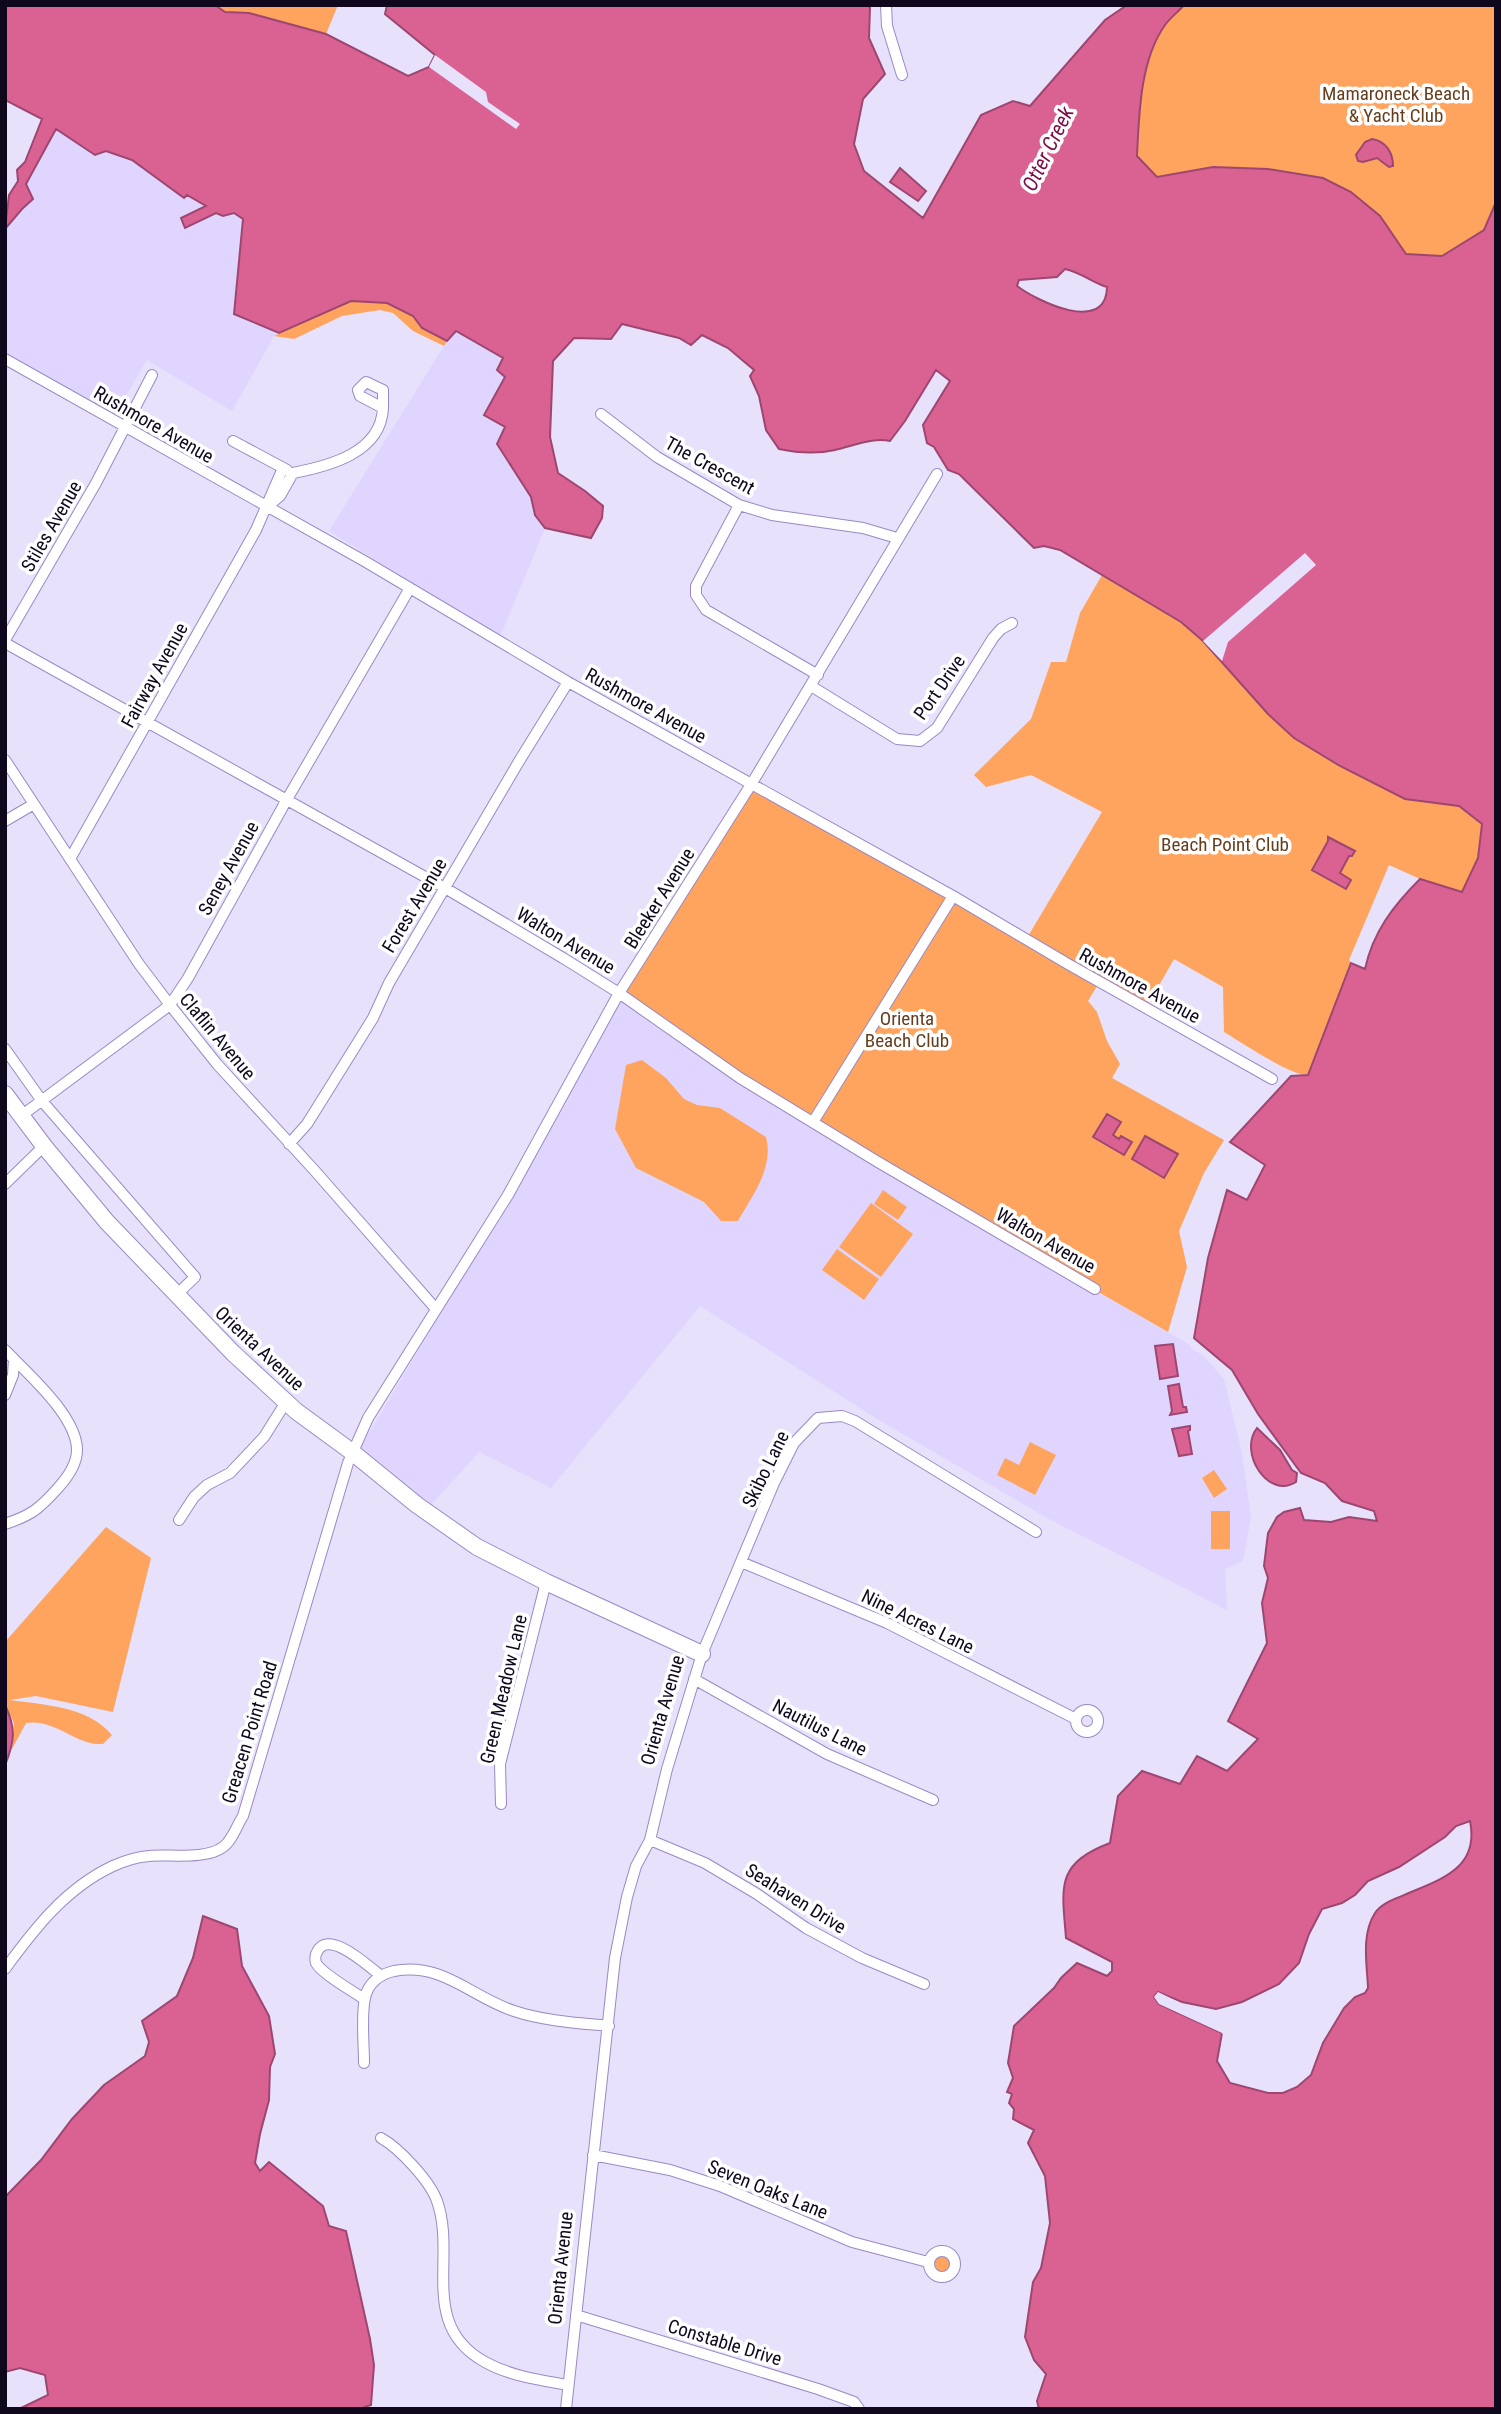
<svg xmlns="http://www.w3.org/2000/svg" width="1501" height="2414" font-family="'Roboto Condensed',sans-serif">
<rect width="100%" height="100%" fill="#e7e1fb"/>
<path fill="#dfd5ff" d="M56 129 95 155 106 151 132 160 184 198 186 195 207 207 181 218 185 227 216 213 223 216 234 213 243 219 234 314 279 333 274 336 232 411 147 360 112 419 5 357V229L22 209 33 199 26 184Z
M456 331 504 358 505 427 497 445 531 498 535 515 545 528 500 637 329 531 447 341Z
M622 996 818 1131 1190 1345 1192 1349 1204 1356 1224 1379 1242 1453 1251 1517 1243 1561 1225 1569 1227 1610 1049 1519 877 1419 700 1306 551 1488 479 1452 428 1508 359 1450 447 1302Z"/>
<path fill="#ffa45e" d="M215 5H338L326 34 249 13 225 12Z
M1184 5H1496V202L1484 230 1442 256 1406 254 1380 216 1323 179 1268 169 1213 167 1158 177 1137 156C1139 115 1140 60 1165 25 1170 18 1178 12 1184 5Z
M351 301 387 303 413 316 422 328 447 341 444 346 413 331 393 313 380 310 342 316 294 339 274 336Z
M1102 575 1181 622 1203 641 1268 714 1294 738 1340 766 1405 799 1459 806 1482 825 1478 858 1462 892 1420 879 1389 865 1349 960 1351 963 1308 1075C1291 1076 1241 1042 1224 1032L1223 987 1174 959 1145 1010 1097 986 1088 1001 1097 1012 1107 1041 1120 1064 1112 1078 1224 1140 1204 1173 1179 1231 1187 1267 1168 1332 818 1131 622 996 753 786 1024 943 1102 812 1031 775 986 787 974 775 1031 719 1051 662H1066L1080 613Z
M642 1060 666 1078 684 1099 697 1105 720 1108 766 1137C774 1168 753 1194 738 1221H721L704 1202 636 1168 615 1129 626 1065Z
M883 1190 907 1207 898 1220 874 1204Z
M871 1203 913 1234 881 1277 839 1247Z
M837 1249 879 1279 864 1300 822 1270Z
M1030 1442 1056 1455 1035 1495 997 1475 1005 1458 1019 1465Z
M1214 1470 1227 1489 1214 1498 1202 1478Z
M1211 1511H1230V1549H1211Z
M106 1527 151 1558 113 1712 36 1696 10 1700C44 1705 88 1706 112 1735L103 1744C76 1746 55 1718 26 1723L12 1749 14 1723 5 1705V1642Z
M931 2264a10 10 0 1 1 20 0a10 10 0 1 1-20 0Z"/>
<path fill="#da6293" stroke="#9d4770" stroke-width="2" fill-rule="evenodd" d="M5 5H215L225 12 249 13 326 34 408 76 429 67 435 55 385 14 387 5H865L870 7 869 38 885 74 863 99 854 144 864 171 923 218 981 115 1013 101 1030 106 1105 20 1127 5H1184C1178 12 1170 18 1165 25 1140 60 1139 115 1137 156L1157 177 1213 167 1268 169 1323 178 1351 192 1380 216 1406 254 1442 256 1484 230 1496 202V2409H1039L1037 2401 1046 2374 1034 2360 1025 2337 1033 2282 1041 2268 1050 2223 1045 2176 1028 2143 1034 2130 1013 2119 1014 2109 1009 2103 1012 2094 1007 2092 1013 2078 1008 2063 1014 2026 1054 1988 1061 1978 1077 1963 1107 1976 1112 1971V1962L1066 1938C1062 1887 1055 1864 1110 1843L1118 1796 1142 1771 1180 1784 1197 1756 1227 1771 1258 1739 1228 1721 1267 1643 1262 1603 1268 1578 1264 1566 1268 1533 1277 1517 1284 1512 1300 1508 1304 1520 1331 1522 1349 1517 1377 1521 1374 1511 1342 1501 1325 1483 1301 1473 1258 1414 1232 1370 1194 1338 1208 1258 1227 1190 1247 1200 1265 1165 1230 1142 1291 1076 1308 1075 1351 963 1365 969C1373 932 1393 906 1420 879L1462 892 1478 858 1482 824 1459 806 1405 799 1340 766 1294 738 1268 714 1203 641 1181 622 1060 550 1044 546 1034 548 959 474 948 470 934 447 927 443 923 425 950 381 936 370 905 421 890 441C873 437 853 446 835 450 817 454 798 453 779 449L766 430 759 396 750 376 754 370 728 348 702 335 691 345 679 338 622 324 611 339 574 338 553 361 550 437 558 473 585 491 603 506 602 518 591 538 545 528 535 515 531 497 497 444 505 427 484 415 505 377 497 370 503 358 456 331 447 341 422 328 413 316 387 303 351 301 279 333 234 314 243 219 234 213 223 216 216 213 185 228 181 218 206 206 187 195 184 198 132 160 106 151 95 155 56 129 26 184 33 199 22 209 5 229 9 195 18 181 17 170 25 162 42 119 5 100ZM1065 269C1081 272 1092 283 1107 287 1106 335 1037 301 1017 286L1019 280 1057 277ZM1470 1821C1480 1870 1438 1880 1402 1896 1392 1900 1381 1904 1375 1913 1361 1935 1367 1963 1368 1988L1365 1993 1355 1997 1344 2008 1323 2043 1311 2075 1297 2087 1283 2093H1268L1230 2083 1217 2061 1222 2033 1159 2004 1154 1997 1158 1992 1182 2002 1216 2009 1242 2002 1279 1984 1299 1963 1309 1934 1322 1909 1342 1903 1355 1895 1368 1881 1399 1867 1445 1837 1456 1826Z
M1372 139C1386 141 1393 153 1393 166L1389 167 1377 158 1363 162 1358 161 1356 155 1365 142Z
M900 168 926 191 918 201 890 182Z
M1328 837 1355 851 1352 856H1349L1340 873 1351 880 1346 889 1312 870 1328 841Z
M1107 1114 1121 1122 1113 1135 1119 1139 1121 1136 1132 1142 1124 1155 1093 1137Z
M1145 1136 1178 1154 1164 1178 1132 1159Z
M1173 1344 1178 1376 1160 1379 1155 1346Z
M1179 1384 1183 1407H1186L1187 1412 1170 1415 1172 1411 1168 1386Z
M1190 1426V1430L1188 1431 1192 1454 1179 1456 1172 1429Z
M1257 1428 1280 1450 1292 1470 1297 1473 1296 1482C1268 1500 1238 1452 1257 1428Z
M5 1705C16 1728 15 1741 5 1765Z
M203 1916 237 1929 242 1966 269 2016 275 2054 270 2067 269 2100 260 2134 255 2163 260 2171 269 2162 323 2206 329 2226 346 2231 370 2339 374 2365 371 2405 359 2409H19L48 2395 45 2375 20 2368 5 2372V2197L41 2160 72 2119 104 2085 145 2056 149 2042 142 2021 177 1996 193 1958Z"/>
<path fill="#e7e1fb" d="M435 55 486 92 488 102 520 124 516 129 429 67Z
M1305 553 1316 565 1228 642 1222 661 1203 641Z
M1158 1992 1191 2008 1159 1996 1161 2001 1223 2030 1225 2038 1222 2033 1159 2004 1154 1997Z"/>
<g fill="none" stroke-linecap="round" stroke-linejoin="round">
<g stroke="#9a89c4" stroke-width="12">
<path id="street" d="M886 5 887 26 902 75
M5 359 366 562 568 682 953 896 1068 964 1272 1079
M366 382 383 390V408L360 396 358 390Z
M601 414 657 457 739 505 772 515 863 528 897 538
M233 441 287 470
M739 505 696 586V595L706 610 818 675
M267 507 280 496 293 473C329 466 381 453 383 408
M5 640 96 483 152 375
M5 643 445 888 563 958 619 993 740 1078 878 1162 1095 1289
M811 686 897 739 920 741 937 728 993 638 1001 629 1012 623
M5 760 139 964 170 1005 217 1064 315 1171 436 1309
M5 821 34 804
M70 859 256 530 283 468
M5 1049 42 1101 195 1277 175 1296
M21 1116 170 1005 188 978 286 801 410 588
M813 1122 953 896
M289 1144 307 1124 373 1018 389 983 518 763 568 682
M5 1184 44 1146
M5 1350C27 1373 77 1416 77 1450 77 1464 67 1478 58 1488 39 1509 32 1515 5 1524
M5 1395 13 1375 14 1359
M179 1520 194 1497 207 1485 230 1473 264 1437 286 1402
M741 1562 887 1623 1076 1719
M694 1679 827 1754 933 1800
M1076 1721a11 11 0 1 1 22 0a11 11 0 1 1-22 0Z
M501 1804 500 1764 546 1582
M650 1840 705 1863 757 1894 806 1928 862 1958 924 1984
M5 1969C35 1928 66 1888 113 1866 124 1861 137 1857 149 1856 169 1854 206 1860 223 1847 232 1841 237 1825 243 1816L348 1463 368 1418 508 1195 619 993 752 783 937 474
M364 1999C353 1991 322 1974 316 1963 315 1959 315 1955 317 1952 328 1928 368 1966 380 1975
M364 2063C364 2044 361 2016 365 1998 368 1983 380 1974 394 1971 443 1962 471 1997 514 2011 544 2021 578 2023 609 2026
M381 2138C399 2148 430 2181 437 2201 457 2257 418 2325 485 2362 510 2376 540 2380 568 2385
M593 2155 670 2170 720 2186 852 2242 928 2262
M929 2264a13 13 0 1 1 26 0a13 13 0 1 1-26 0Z
M576 2315 818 2389 854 2402 859 2409
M566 2409 615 1958 627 1897 636 1866 650 1840 667 1769 702 1654 774 1483 794 1443 818 1418 842 1416 855 1421 1036 1532"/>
</g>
<g stroke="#9a89c4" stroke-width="18">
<path id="secondary" d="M5 1094 44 1146 107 1222 233 1353 296 1411 352 1452 417 1505 477 1547 546 1582 702 1654"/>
</g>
<use href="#street" stroke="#fff" stroke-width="10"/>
<use href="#secondary" stroke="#fff" stroke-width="16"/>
</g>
<g text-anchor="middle" stroke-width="7" stroke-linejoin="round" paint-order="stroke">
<g font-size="19" fill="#673d1c" stroke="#fff">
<text x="1396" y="100">Mamaroneck Beach<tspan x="1396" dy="22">&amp; Yacht Club</tspan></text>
<text x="1225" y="851">Beach Point Club</text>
<text x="907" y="1025">Orienta<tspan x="907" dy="22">Beach Club</tspan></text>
</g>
<g font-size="19" fill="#0f081d" stroke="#fff">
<text transform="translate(154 424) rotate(30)" y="7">Rushmore Avenue</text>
<text transform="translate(710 465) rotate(29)" y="7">The Crescent</text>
<text transform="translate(51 526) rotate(-60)" y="7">Stiles Avenue</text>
<text transform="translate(154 675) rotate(-61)" y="7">Fairway Avenue</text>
<text transform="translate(939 687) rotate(-55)" y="7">Port Drive</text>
<text transform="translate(646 705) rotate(29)" y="7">Rushmore Avenue</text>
<text transform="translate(228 868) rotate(-61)" y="7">Seney Avenue</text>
<text transform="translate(659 898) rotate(-58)" y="7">Bleeker Avenue</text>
<text transform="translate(414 905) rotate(-59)" y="7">Forest Avenue</text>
<text transform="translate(566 940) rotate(31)" y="7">Walton Avenue</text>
<text transform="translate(1140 985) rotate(29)" y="7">Rushmore Avenue</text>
<text transform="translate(218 1036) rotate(50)" y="7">Claflin Avenue</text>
<text transform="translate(1046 1240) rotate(30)" y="7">Walton Avenue</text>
<text transform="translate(260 1348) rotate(43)" y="7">Orienta Avenue</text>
<text transform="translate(765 1469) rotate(-64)" y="7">Skibo Lane</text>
<text transform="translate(918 1621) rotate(26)" y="7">Nine Acres Lane</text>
<text transform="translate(503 1689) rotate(-77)" y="7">Green Meadow Lane</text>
<text transform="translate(662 1710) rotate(-74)" y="7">Orienta Avenue</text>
<text transform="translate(820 1727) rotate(27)" y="7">Nautilus Lane</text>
<text transform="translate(249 1732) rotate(-73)" y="7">Greacen Point Road</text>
<text transform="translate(796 1898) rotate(32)" y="7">Seahaven Drive</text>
<text transform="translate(768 2189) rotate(22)" y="7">Seven Oaks Lane</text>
<text transform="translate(560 2268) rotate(-84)" y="7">Orienta Avenue</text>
<text transform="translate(725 2342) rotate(17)" y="7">Constable Drive</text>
</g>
<g font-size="21" font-style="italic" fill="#7d0c46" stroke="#fff">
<text transform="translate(1048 149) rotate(-64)" y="7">Otter Creek</text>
</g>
</g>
<rect width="1501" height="2414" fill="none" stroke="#0f081d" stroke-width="14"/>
</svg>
